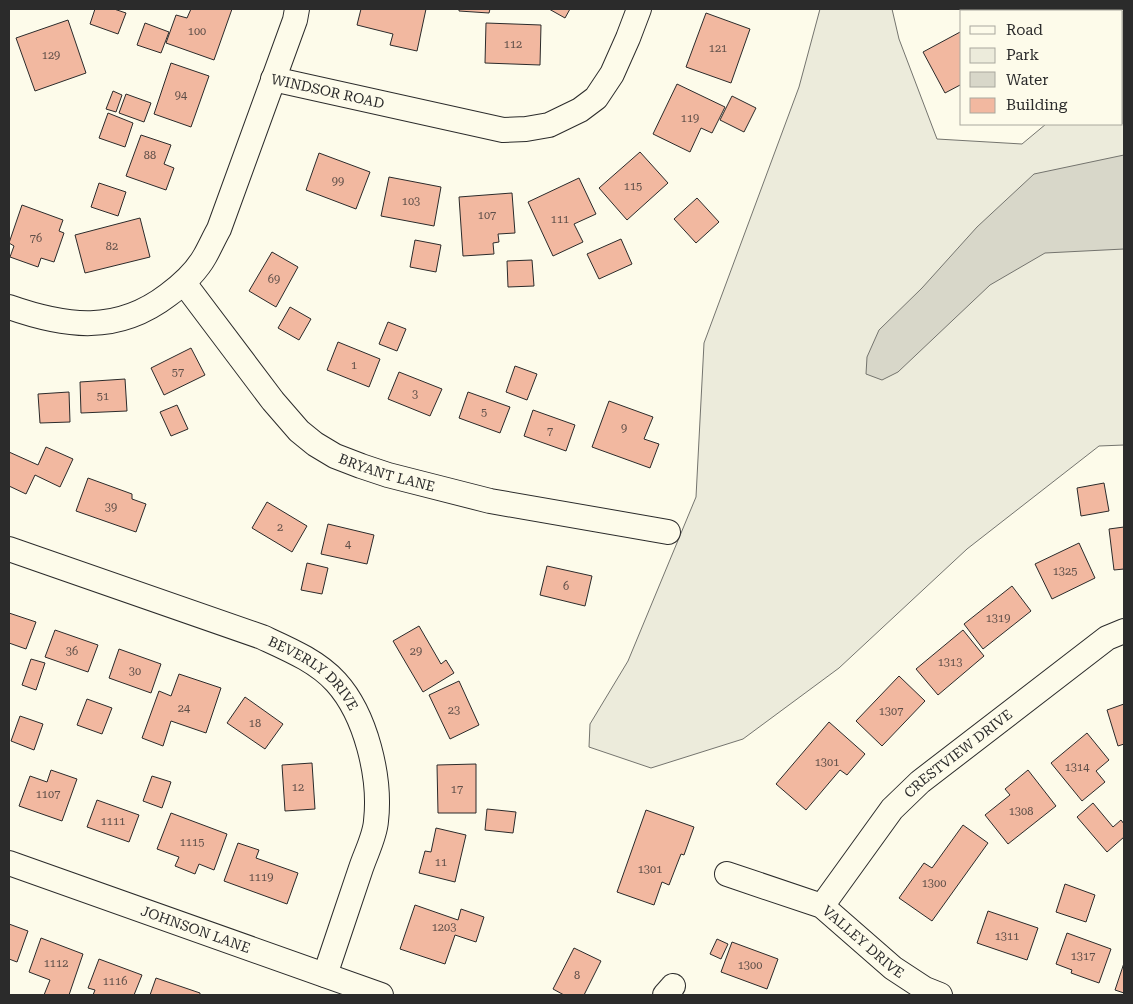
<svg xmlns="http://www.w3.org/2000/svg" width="1133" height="1004" font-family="'Roboto Serif',serif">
<rect width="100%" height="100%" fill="#fdfbea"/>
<path fill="#ecebdb" stroke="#74746e" d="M820 9H892L899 39 937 139 1022 144 1046 124H1122V11H1066L1065 9H1124V445L1099 446 967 549 839 668 743 739 651 768 589 747 590 724 628 661 696 497 704 343 799 87Z"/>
<path fill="#d8d7c9" stroke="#74746e" d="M1124 155V249L1045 253 990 285 898 372 882 380 866 374 867 357 879 330 922 288 977 227 1034 174Z"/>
<path fill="#f2b8a0" stroke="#2b2b2b" d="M95 9H114L126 13 118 34 90 24Z
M191 9H232L214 60 166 43 176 15 187 18Z
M361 9H426L417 51 390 45 393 34 357 25Z
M459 9H490L489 13 459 11Z
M549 9H570L565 18Z
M1002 9H1030L1031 11H998Z
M706 13 750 29 731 83 686 67Z
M68 20 86 73 35 91 16 38Z
M145 23 169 32 161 53 137 45Z
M486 23 541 25 540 65 485 63Z
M962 31V84L945 93 923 52Z
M171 63 209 76 191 127 154 114Z
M677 84 725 107 712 133 701 128 690 152 653 134Z
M113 91 122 95 116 112 106 109Z
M126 94 151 103 144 122 119 113Z
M732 96 756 108 744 132 720 120Z
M108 113 133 123 125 147 99 138Z
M141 135 171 145 164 164 174 168 166 190 126 176Z
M640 152 668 183 627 220 599 188Z
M319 153 370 172 356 209 306 190Z
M389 177 441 187 434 226 381 216Z
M579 178 596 214 574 224 583 242 553 256 528 202Z
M99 183 126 192 118 216 91 207Z
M512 193 515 233 498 234 499 242 493 243 494 254 463 256 459 197Z
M697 198 719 222 696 243 674 219Z
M22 205 63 220 59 231 64 233 54 262 41 258 38 267 10 257 14 246 9 243Z
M140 218 150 257 85 273 75 235Z
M621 239 632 264 599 279 587 254Z
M415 240 441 245 436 272 410 267Z
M272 252 298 267 276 307 249 291Z
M532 260 534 286 508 287 507 261Z
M290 307 311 319 299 340 278 328Z
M388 322 406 329 397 351 379 344Z
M338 342 380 359 369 387 327 370Z
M191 348 205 375 164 395 151 368Z
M515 366 537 374 527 400 506 392Z
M399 372 442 389 430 416 388 399Z
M125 379 127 411 81 413 80 382Z
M69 392 70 422 40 423 38 394Z
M468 392 510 407 500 433 459 418Z
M609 401 653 417 644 439 659 444 650 468 592 447Z
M177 405 188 429 171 436 160 412Z
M533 410 575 425 566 451 524 436Z
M46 447 73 459 60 487 35 475 26 494 9 486V452L38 465Z
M88 478 132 494V499L146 504 136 532 76 511Z
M1104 483 1109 511 1081 516 1077 488Z
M267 502 307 526 292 552 252 528Z
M328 524 374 535 367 564 321 554Z
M1124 527V569L1114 570 1109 529Z
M1079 543 1095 578 1052 599 1035 564Z
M307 563 328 568 322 594 301 590Z
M547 566 592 576 585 606 540 595Z
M1012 586 1031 611 983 649 964 624Z
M9 613 36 622 26 649 9 643Z
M419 626 441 664 446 660 454 673 423 692 393 641Z
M55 630 98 645 88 672 45 657Z
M963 630 984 656 938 695 916 669Z
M119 649 161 664 151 693 109 678Z
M31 659 45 663 36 690 22 685Z
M179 674 221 688 206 733 171 721 163 746 142 738 159 691 171 696Z
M899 676 925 701 882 746 856 721Z
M459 681 479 725 450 739 429 695Z
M245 697 283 724 265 749 227 723Z
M87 699 112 708 102 734 77 725Z
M1124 704V744L1118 746 1107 710Z
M20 716 43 724 34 750 11 741Z
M829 722 865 754 847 775 840 770 806 810 776 784Z
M1087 733 1109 760 1096 771 1105 782 1082 801 1051 763Z
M312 763 315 809 285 811 282 765Z
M476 764V813H438L437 765Z
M51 770 77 779 62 821 19 806 30 776 47 782Z
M1028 770 1056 806 1008 844 985 815 1010 795 1005 789Z
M152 776 171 782 162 808 143 801Z
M97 800 139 815 129 842 87 827Z
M1093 803 1113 827 1121 820 1124 824V837L1107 852 1077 817Z
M487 809 516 812 513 833 485 830Z
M646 810 694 827 684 855 681 854 669 885 662 882 654 905 617 892Z
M171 813 227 834 214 870 199 864 195 874 175 866 179 857 157 849Z
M963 825 988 843 932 921 899 898 924 863 932 868Z
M436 828 466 835 455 882 419 873 425 851 431 852Z
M238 843 259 850 256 858 298 873 287 904 224 881Z
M1065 884 1095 895 1086 922 1056 912Z
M415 905 458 920 461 909 484 917 476 942 455 935 445 964 400 949Z
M988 911 1038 928 1027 960 977 943Z
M9 924 28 931 17 962 9 959Z
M1067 933 1111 949 1099 983 1071 973 1072 970 1056 964Z
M41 938 83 954 69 995H44L50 980 29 972Z
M717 939 728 944 721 959 710 954Z
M732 942 778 959 767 989 721 972Z
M574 948 601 961 584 995H564L553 989Z
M99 959 142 975 134 995H93L95 990 88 988Z
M1124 963V993L1115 990Z
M156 978 200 993V995H150Z"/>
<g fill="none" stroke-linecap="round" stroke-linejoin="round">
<g stroke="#2b2b2b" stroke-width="26">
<g id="street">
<path id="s1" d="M273 79 503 130 526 129 549 125 580 110 596 98 612 74 628 38 639 9"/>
<path id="s2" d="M184 283 273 401 299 431 315 444 335 456 361 466 388 475 490 501 668 532"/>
<path d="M9 307C66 327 117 334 168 295 183 284 196 272 205 256 210 247 214 238 219 229L295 20 297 9"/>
<path id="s3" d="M9 549 262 637C288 649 317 661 336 682 366 715 381 777 376 821 375 836 366 853 361 868 349 904 337 939 325 975"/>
<path id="s4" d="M9 863 381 995"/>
<path id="s5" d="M727 874 822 906 893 968 925 989 940 995"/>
<path id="s6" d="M822 906 892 809 920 782 1107 638 1124 631"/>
<path d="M665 995 673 986"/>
</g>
</g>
<use href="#street" stroke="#fdfbea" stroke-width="24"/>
</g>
<g text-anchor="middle" stroke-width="4" stroke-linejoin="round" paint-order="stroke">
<g font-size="11" fill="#5d4e48">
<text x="197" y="35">100</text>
<text x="513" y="48">112</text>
<text x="718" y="52">121</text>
<text x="51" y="59">129</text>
<text x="181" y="99">94</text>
<text x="690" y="122">119</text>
<text x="150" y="159">88</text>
<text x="338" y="185">99</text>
<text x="633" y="190">115</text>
<text x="411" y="205">103</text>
<text x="487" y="219">107</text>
<text x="560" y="223">111</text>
<text x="36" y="242">76</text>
<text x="112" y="250">82</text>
<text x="274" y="283">69</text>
<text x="354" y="369">1</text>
<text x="178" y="376">57</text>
<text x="415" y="398">3</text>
<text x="103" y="400">51</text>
<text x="484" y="416">5</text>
<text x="624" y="432">9</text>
<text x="550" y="435">7</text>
<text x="111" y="511">39</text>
<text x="280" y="531">2</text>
<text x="348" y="548">4</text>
<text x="1065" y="575">1325</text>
<text x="566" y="590">6</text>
<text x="998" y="622">1319</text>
<text x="72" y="655">36</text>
<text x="416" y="655">29</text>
<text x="950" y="666">1313</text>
<text x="135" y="675">30</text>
<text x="184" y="712">24</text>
<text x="454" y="714">23</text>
<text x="891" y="715">1307</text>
<text x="255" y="727">18</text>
<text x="827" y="766">1301</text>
<text x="1077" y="771">1314</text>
<text x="298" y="791">12</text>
<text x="457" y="793">17</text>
<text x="48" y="798">1107</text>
<text x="1021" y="815">1308</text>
<text x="113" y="825">1111</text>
<text x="192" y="846">1115</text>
<text x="441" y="866">11</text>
<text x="650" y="873">1301</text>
<text x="261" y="881">1119</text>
<text x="934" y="887">1300</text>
<text x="444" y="931">1203</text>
<text x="1007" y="940">1311</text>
<text x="1083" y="960">1317</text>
<text x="56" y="967">1112</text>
<text x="750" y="969">1300</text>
<text x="577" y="979">8</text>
<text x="115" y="985">1116</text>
</g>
<g font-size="14" fill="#2b2b2b" stroke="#fdfbea">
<text dy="5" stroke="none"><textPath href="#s1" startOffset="56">WINDSOR ROAD</textPath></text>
<text dy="5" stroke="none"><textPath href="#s2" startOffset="286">BRYANT LANE</textPath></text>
<text dy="5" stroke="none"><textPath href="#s3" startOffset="332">BEVERLY DRIVE</textPath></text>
<text dy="5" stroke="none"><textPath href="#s6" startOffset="206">CRESTVIEW DRIVE</textPath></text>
<text dy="5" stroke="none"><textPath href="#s4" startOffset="198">JOHNSON LANE</textPath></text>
<text dy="5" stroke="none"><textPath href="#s5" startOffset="155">VALLEY DRIVE</textPath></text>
</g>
</g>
<rect width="1133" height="1004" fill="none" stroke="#2b2b2b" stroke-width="20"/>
<rect x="960" y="10" width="162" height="115" fill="#fdfbea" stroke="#a9a89e"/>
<rect x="970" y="26" width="25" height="8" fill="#fdfbea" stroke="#a9a89e"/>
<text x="1006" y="35" font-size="15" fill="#2b2b2b">Road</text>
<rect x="970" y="48" width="25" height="15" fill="#ecebdb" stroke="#a9a89e"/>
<text x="1006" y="60" font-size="15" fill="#2b2b2b">Park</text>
<rect x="970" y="72" width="25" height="15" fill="#d8d7c9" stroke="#a9a89e"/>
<text x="1006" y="85" font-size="15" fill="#2b2b2b">Water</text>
<rect x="970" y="98" width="25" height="15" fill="#f2b8a0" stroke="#a9a89e"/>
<text x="1006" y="110" font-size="15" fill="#2b2b2b">Building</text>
</svg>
